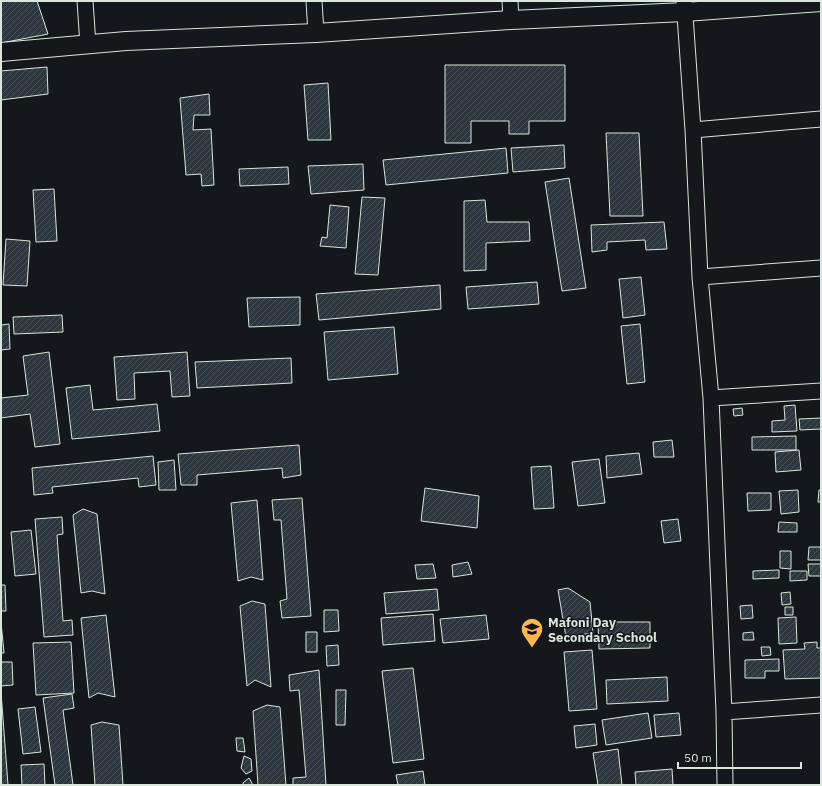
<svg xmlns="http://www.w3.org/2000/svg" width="822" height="786" font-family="'IBM Plex Sans',sans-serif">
<defs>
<pattern id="building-hatch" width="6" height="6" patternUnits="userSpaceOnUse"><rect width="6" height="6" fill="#2c363c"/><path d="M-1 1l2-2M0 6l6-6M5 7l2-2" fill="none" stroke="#4a5358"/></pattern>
</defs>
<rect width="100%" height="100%" fill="#14181c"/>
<path fill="url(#building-hatch)" stroke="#d8e6dc" d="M1 1H37L48 34 1 43Z
M445 65H565V121H529V134H509V121H471V143H445Z
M47 67 48 94 1 100V71Z
M328 83 331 140H308L304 85Z
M209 94 210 115H194L193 130 211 129 214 185 202 186 201 174 186 175 180 98Z
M606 133H639L643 216H610Z
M564 145 565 168 513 172 511 148Z
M506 148 508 173 386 185 383 160Z
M363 164 364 190 311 194 308 166Z
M288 167 289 184 240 186 239 169Z
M569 178 586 288 562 291 545 182Z
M54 189 57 241 36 242 33 190Z
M362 197 385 198 378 275 355 274Z
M485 200 487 222H529L530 241 486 243V270L464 271V201Z
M330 205 349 207 346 248 320 246 322 237 327 238Z
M664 222 667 249 646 250 645 240 607 242V250L592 252 591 225Z
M6 239 30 241 27 286 3 285Z
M641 277 645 315 623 318 619 279Z
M537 282 539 304 468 309 466 287Z
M440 285 441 309 319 320 316 294Z
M300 297V325L249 327 247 298Z
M62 315 63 332 14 334 13 317Z
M9 324 10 349 1 350V325Z
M640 324 645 382 627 384 621 326Z
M394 327 398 374 328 380 324 332Z
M49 352 60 444 35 447 30 414 1 418V398L28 395 23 356Z
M187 352 190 396 172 397 170 371 134 373 135 399 117 400 114 357Z
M291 358 292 383 197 388 195 362Z
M90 385 93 410 157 404 160 431 72 439 66 388Z
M795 405 797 431 772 432V421L785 420 784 406Z
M742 408 743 415 734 416 733 409Z
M821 418V429L800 430 799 419Z
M796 436V450H752V437Z
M672 440 674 457H654L653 442Z
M299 445 301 475 283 478 282 468 197 475V485H181L178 454Z
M799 450 801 470 776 472 775 452Z
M639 453 642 474 607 478 606 456Z
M153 456 156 485 139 487 138 478 52 487 53 493 34 495 32 468Z
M599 459 605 503 578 506 572 462Z
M174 460 176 490H159L158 462Z
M551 466 554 508 534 509 531 467Z
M425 488 479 496 477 528 421 521Z
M798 490 799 512 781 514 779 491Z
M819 490H821V502H818Z
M747 493H771V510L748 511Z
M302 498 311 616 282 618 280 601 287 599 281 520H274L272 500Z
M257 500 263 580 251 577 238 581 231 503Z
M83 509 97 514 105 594 92 591 81 593 73 515Z
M62 517 63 534 57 535 63 621 72 620 73 635 44 637 35 519Z
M678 519 681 541 664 543 661 521Z
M779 522 797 523V532H778Z
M31 530 36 574 15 576 11 532Z
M809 547H821V560H808Z
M780 551H791V569L780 568Z
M468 562 472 574 453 577 452 565Z
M433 564 436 578 417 579 415 565Z
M808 564H821V576H809Z
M779 570V578L753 579V571Z
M790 571H807V580L790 581Z
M1 585H5L6 611H1Z
M568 588 590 602 593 633 566 637 558 590Z
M437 589 439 610 386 614 384 593Z
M790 592 791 604 782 605 781 593Z
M252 601 265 604 271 687 255 680 247 686 240 606Z
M752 605 753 618 741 619 740 606Z
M785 607H793V615H785Z
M324 610H338L339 631 324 632Z
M433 614 435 641 383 645 381 618Z
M106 615 115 697 98 693 89 698 81 618Z
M486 615 489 639 443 643 440 619Z
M796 617 797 643 779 644 778 618Z
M1 622 4 653H1Z
M598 622H650V648L599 649Z
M306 632H317V652H306Z
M753 632 754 640H743V633Z
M71 642 74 693 36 695 33 643Z
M817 642V648H821V678L785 679 783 650 805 649 804 643Z
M338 645 339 665 327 666 326 646Z
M761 647H770L771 655 762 656Z
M592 650 597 709 569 711 564 652Z
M779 659V671H765V678H745V660Z
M1 662H12L13 685 1 686Z
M413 668 424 759 393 763 382 671Z
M319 670 326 785H293V778L306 777 299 690 290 691 289 675Z
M667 677 668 701 607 704 606 680Z
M336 690H346L345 725H336Z
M1 692 8 785H1Z
M72 694 74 708 63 710 73 785H55L43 698Z
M267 705 280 707 286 785H258L253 711Z
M35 707 41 752 23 754 18 709Z
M648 713 652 738 606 745 602 720Z
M679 713 681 735 656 737 654 715Z
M102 722 119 725 123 785H95L91 725Z
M595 724 597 745 576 748 574 726Z
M236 738H243L245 752 237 751Z
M618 749 622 785H598L593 753Z
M244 756 251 759 252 771 246 774 241 768Z
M44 764 45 785H22L21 765Z
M672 769 673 785H636L635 772Z
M423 771 425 785H398L396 775Z
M249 778 252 783V785H243V783Z"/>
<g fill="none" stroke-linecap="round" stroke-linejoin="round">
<g stroke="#d8e6dc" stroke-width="17">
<path id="minor" d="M85 1 88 45
M314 1 316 33
M510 1 511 20
M684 1 693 130 700 277 711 398 724 712 725 785
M693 130 821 119
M700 277 821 268
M711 398 821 391
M724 712 821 705"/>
</g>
<g stroke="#d8e6dc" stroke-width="20">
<path id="tertiary" d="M1 52 126 41 316 33 511 20 685 12 821 2"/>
</g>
<use href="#minor" stroke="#14181c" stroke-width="15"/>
<use href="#tertiary" stroke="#14181c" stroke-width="18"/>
</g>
<defs>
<g id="school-pin" transform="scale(1.15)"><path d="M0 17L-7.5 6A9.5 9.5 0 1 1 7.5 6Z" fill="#ffb74d" stroke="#14181c"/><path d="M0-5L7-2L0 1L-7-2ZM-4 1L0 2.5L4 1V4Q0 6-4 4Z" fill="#111"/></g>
</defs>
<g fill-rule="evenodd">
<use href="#school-pin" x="532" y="629"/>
</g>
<g text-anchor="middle" stroke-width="3" stroke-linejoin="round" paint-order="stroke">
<g font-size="13" font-weight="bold" fill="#d8e6dc" stroke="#14181c" text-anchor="start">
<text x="548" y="627">Mafoni Day<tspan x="548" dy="15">Secondary School</tspan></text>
</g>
</g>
<rect width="822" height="786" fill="none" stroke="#d8e6dc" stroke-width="4"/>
<path d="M678 762v6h123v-6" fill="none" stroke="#d8e6dc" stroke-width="2"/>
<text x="684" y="762" font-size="12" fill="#d8e6dc" stroke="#14181c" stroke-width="3" paint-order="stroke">50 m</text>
</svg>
